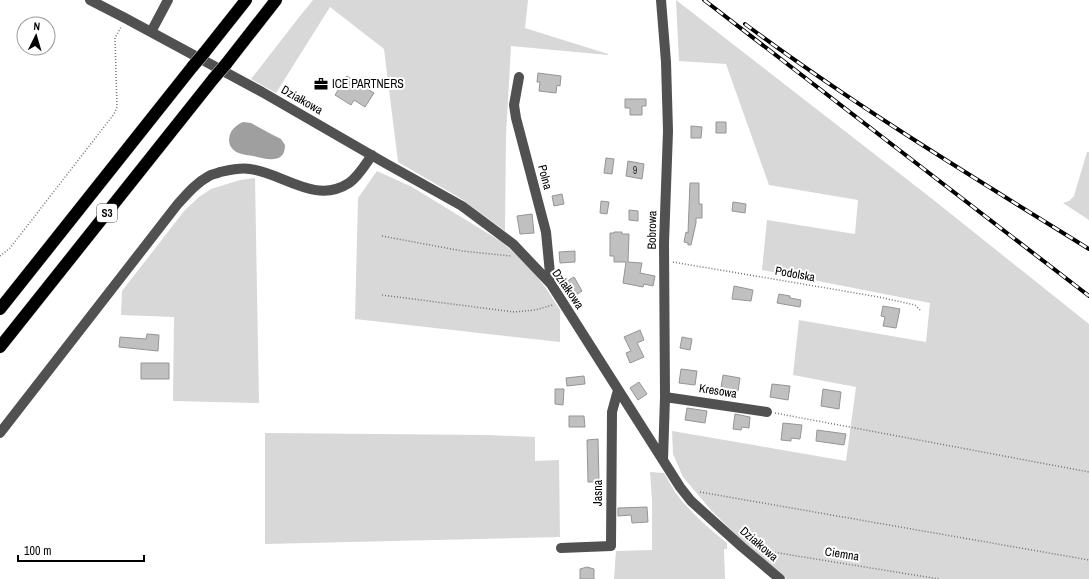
<svg xmlns="http://www.w3.org/2000/svg" width="1089" height="579" font-family="'Archivo Narrow',sans-serif">
<rect width="100%" height="100%" fill="#fff"/>
<path fill="#d8d8d8" d="M313 0H528L525 28 608 54V55L511 46 506 135 505 231 460 198 398 162 384 49 330 7 276 93 251 79 300 16Z
M676 0 931 198 1089 324V579H787L739 538 710 509 683 477 673 454 672 431 846 461 856 387 793 375 799 320 926 342 930 303 762 270 767 220 855 234 858 200 769 185 726 64 679 61Z
M1087 152H1089V220L1063 203 1069 201 1074 196Z
M377 171 412 187 502 242 528 265 545 287 560 310V342L355 319 358 198Z
M255 178 259 403 173 401 174 317 121 315 122 291 185 210 199 197 211 189 240 180Z
M265 433 488 435 535 437V461L559 460 560 537 265 544Z
M650 472 664 473C668 479 671 486 675 492 689 511 708 528 727 543V549H724L725 579H614L616 551 652 550V500Z"/>
<path fill="#9f9f9f" d="M243 122 251 123 273 135 281 139 285 145C285 165 266 159 253 156 246 155 235 154 231 147 228 143 229 136 231 132 234 127 238 124 243 122Z"/>
<path fill="#c0c0c0" stroke="#959595" d="M538 73 561 76 560 86 557 85 556 93 539 91 540 82H537Z
M347 76 374 93 365 107 354 100 351 105 335 95Z
M625 99H646V106H642V115H630V108H625Z
M716 122H726V133H716Z
M691 126 702 127 701 138H691Z
M606 158 614 159 612 174 604 173Z
M628 161 644 164 642 179 626 176Z
M690 183H699V204H702V218H696V223L691 245H688V243L684 242 686 232 688 233Z
M562 194 564 204 554 206 552 196Z
M601 201 609 202 607 214 600 213Z
M733 202 746 204 745 213 732 211Z
M629 210 638 211V221L629 220Z
M532 214 534 233 520 234 517 216Z
M614 232H622V234H629L628 262 642 263 640 273 655 276 653 286 644 284 643 287 623 283 626 262H614V256H610V233H614Z
M575 251V262L560 263 559 252Z
M574 277 582 291 573 297 564 283Z
M734 286 753 290 751 301 732 299Z
M779 294 790 296V298L801 300 800 307 777 303Z
M883 306 900 309 896 328 883 326 885 317 881 316Z
M640 330 644 340 637 343 644 357 630 363 626 353 631 351 624 337Z
M147 334 159 335 158 351 119 347 120 337 146 339Z
M682 337 692 339 690 350 680 348Z
M141 363H169V379H141Z
M681 369 697 371 695 385 679 383Z
M723 375 740 378 738 391 721 388Z
M584 376 585 384 567 386 566 378Z
M639 382 647 394 638 400 630 388Z
M772 384 790 386 788 400 770 397Z
M555 389H564L563 405 555 404Z
M823 389 841 392 839 409 821 406Z
M687 408 707 411 705 423 685 420Z
M735 414 750 417 749 428 742 427 741 430 733 429Z
M569 416H584L585 427H569Z
M783 423 802 425 800 439 791 438V441L781 440Z
M817 430 846 434 844 445 816 441Z
M598 439 599 482H588L587 440Z
M647 507 648 522 632 523 631 515 618 516V508Z
M587 567 594 569V579H580V569Z"/>
<g fill="none" stroke-linecap="round" stroke-linejoin="round">
<g stroke="#dbdbdb" stroke-width="13">
<path id="highway" d="M204 53 246 0
M226 64 276 0
M0 309 193 66
M0 347 214 78"/>
</g>
<path stroke="#737373" stroke-width="1.5" stroke-dasharray="1 2" stroke-linecap="butt" d="M382 236 462 251 511 256
M0 256 10 248 114 114 117 107 115 38 121 27
M673 262 879 297 915 305 921 311
M382 295 514 312 535 310 553 305
M775 413 1089 472
M700 492 1089 560
M760 550 939 579"/>
<path stroke="#515151" stroke-width="10" d="M90 0 125 18 262 92 385 163 462 206 513 244 551 284 680 487 691 501 742 547 780 579
M661 0 666 62 668 131 664 243 665 397 663 460
M151 32 168 0
M519 77 514 105 516 118 546 232 551 284
M665 397 767 412
M0 433 177 205C187 194 196 183 209 176 212 174 216 174 220 172 229 170 241 167 250 169 283 173 315 205 349 183 358 177 365 165 372 155
M561 548 611 546 612 412 618 390"/>
<use href="#highway" stroke="#000" stroke-width="12"/>
<g stroke="#000" stroke-width="4">
<path id="rail" d="M704 0 1089 296
M745 24C855 106 973 177 1089 249"/>
</g>
<use href="#rail" stroke="#fff" stroke-width="2.5" stroke-dasharray="8" stroke-linecap="butt"/>
<g stroke="#dbdbdb" stroke-width="13" stroke-linecap="butt">
<path id="highway-bridge" d="M193 66 204 53
M214 78 226 64"/>
</g>
<use href="#highway-bridge" stroke="#000" stroke-width="12"/>
</g>
<defs>
<g id="office-bare" transform="scale(1.08)"><path d="M-6-3h4V-5.5h4V-3h4V5H-6ZM-1-4.5V-3h2v-1.5ZM-6 0V1H6V0Z" fill="#000" stroke="#fff" stroke-width="2.5" paint-order="stroke"/></g>
</defs>
<g fill-rule="evenodd">
<use href="#office-bare" x="321" y="84"/>
</g>
<g text-anchor="middle" stroke-width="4" stroke-linejoin="round" paint-order="stroke">
<g font-size="10" fill="#303030">
<text x="635" y="174">9</text>
</g>
<rect fill="#fff" stroke="#4c4c4c" stroke-width="1" x="97" y="204" width="20" height="18" rx="3"/>
<g font-size="11" font-weight="bold" fill="#000">
<text x="107" y="217">S3</text>
</g>
<g font-size="12" fill="#000" stroke="#fff" text-anchor="start">
<text x="332" y="88">ICE PARTNERS</text>
</g>
<g font-size="12" fill="#000" stroke="#fff">
<text transform="translate(302 100) rotate(30)" y="4">Działkowa</text>
<text transform="translate(545 177) rotate(75)" y="4">Polna</text>
<text transform="translate(652 230) rotate(-89)" y="4">Bobrowa</text>
<text transform="translate(795 274) rotate(10)" y="4">Podolska</text>
<text transform="translate(568 289) rotate(55)" y="4">Działkowa</text>
<text transform="translate(718 391) rotate(9)" y="4">Kresowa</text>
<text transform="translate(598 493) rotate(-90)" y="4">Jasna</text>
<text transform="translate(759 544) rotate(41)" y="4">Działkowa</text>
<text transform="translate(842 554) rotate(9)" y="4">Ciemna</text>
</g>
</g>
<g transform="translate(36 36) rotate(5)"><circle r="19" fill="#ffffff" stroke="#999999"/>
<path d="M0-3L7 15L0 10L-7 15Z" fill="#000000"/>
<text y="-6" font-size="11" font-weight="bold" text-anchor="middle" fill="#000000">N</text>
</g>
<path d="M18 555v6h126v-6" fill="none" stroke="#000000" stroke-width="2"/>
<text x="24" y="555" font-size="12" fill="#000000" stroke="#ffffff" stroke-width="3" paint-order="stroke">100 m</text>
</svg>
